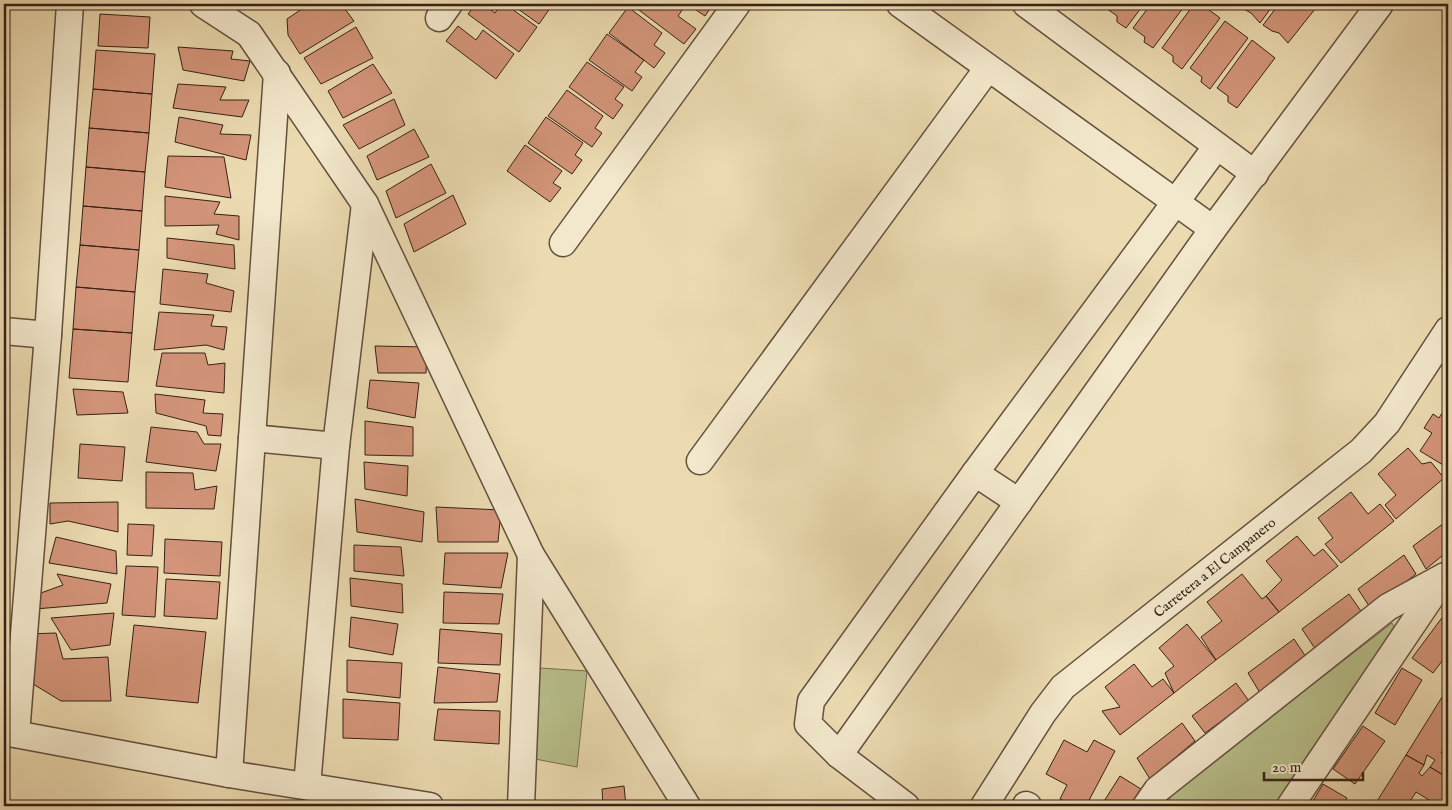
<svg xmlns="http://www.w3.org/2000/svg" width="1452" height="810" font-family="'IM FELL English',serif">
<rect width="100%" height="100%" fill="#ecdbb1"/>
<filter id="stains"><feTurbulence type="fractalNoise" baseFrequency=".004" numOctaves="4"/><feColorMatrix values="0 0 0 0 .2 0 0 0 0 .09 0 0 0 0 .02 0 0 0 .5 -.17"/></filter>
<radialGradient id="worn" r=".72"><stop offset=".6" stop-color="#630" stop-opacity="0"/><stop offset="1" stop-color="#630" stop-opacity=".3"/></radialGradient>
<path fill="#b8c08c" stroke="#777052" d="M1392 623 1398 635 1279 806H1165L1174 792Z
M540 668 587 671 577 767 535 759Z"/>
<path fill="#d4957a" stroke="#362117" d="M309 4H341L354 21 300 54 288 35 287 19Z
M476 4H483L495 13 501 4H505L537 27 519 52 468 14Z
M511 4H553L539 24Z
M631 4H682L685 6 678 16 696 29 684 44Z
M687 4H713L705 16Z
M1109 4H1144L1126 28 1117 22V16L1106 8Z
M1151 4H1186L1153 48 1144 42 1145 37 1133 28Z
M1194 4H1201L1220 18 1182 69 1173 62V56L1162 48Z
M1235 4H1274L1260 23 1251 13Z
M1279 4H1319L1288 43 1279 33 1272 31 1263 25Z
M628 7 662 33 654 45 665 53 654 68 609 33Z
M100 14 150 17 148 48 98 46Z
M1225 21 1248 38 1210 89 1201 82 1202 77 1190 68Z
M458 26 476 40 483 30 514 54 496 79 446 41Z
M356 27 373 58 321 84 304 58Z
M607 34 644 60 635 72 642 77 632 91 589 60Z
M1252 40 1275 58 1237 108 1228 102V96L1217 88Z
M178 47 233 51 231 59 250 61 244 81 183 70Z
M96 50 155 54 152 94 93 89Z
M587 62 624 87 615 99 623 105 613 119 569 87Z
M373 64 392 93 343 118 328 91Z
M178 84 226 87 220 100H249L242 117 173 108Z
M93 89 152 94 149 133 89 128Z
M567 90 603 116 595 128 602 133 592 147 548 116Z
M394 99 405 125 359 149 343 125Z
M179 117 223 125 220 134 251 135 246 160 175 142Z
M546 117 583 143 575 155 582 160 572 174 528 143Z
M89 128 149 133 145 172 86 167Z
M414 129 429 157 377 180 367 156Z
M525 145 562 171 553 183 561 188 550 202 507 171Z
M168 156 224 157 231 198 165 187Z
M431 164 446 193 396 218 386 191Z
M86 167 145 172 142 211 83 206Z
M453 195 466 224 414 252 404 224Z
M165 196 220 202 214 214 239 216V240L216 234 219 225 165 226Z
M83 206 142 211 139 250 80 245Z
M167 238 234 245 235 269 167 258Z
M80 245 139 250 135 292 76 287Z
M163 269 208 274 206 283 234 291 231 312 160 304Z
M76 287 135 292 132 333 73 329Z
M159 312 214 315 211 326 227 327 224 350 206 345 154 350Z
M73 329 132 333 128 382 69 378Z
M375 346 427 347 426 373H378Z
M162 353H205L208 365 225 363 224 393 156 386Z
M370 380 419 383 415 418 367 408Z
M73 389 123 392 128 413 77 415Z
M155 394 205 400 203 413 223 414 221 436 208 435 206 426 156 413Z
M1448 404V443L1443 451 1448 455V468L1420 451 1432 433 1424 428 1433 414 1439 418Z
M365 421 413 427V456L365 455Z
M151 427 197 432 204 444H221L216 471 146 462Z
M80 444 125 447 122 481 78 478Z
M1408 448 1422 464 1431 462 1444 478 1396 519 1385 505 1396 495 1378 474Z
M364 462 408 466 407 496 365 489Z
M146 472 193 473 195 490 217 486 214 509 146 508Z
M1351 492 1368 514 1380 504 1394 521 1341 563 1325 544 1333 538 1318 518Z
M355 499 424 512 422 542 357 532Z
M118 502V532L68 521 50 524V503Z
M436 507 501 510 498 542H438Z
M1448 520V551L1426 569 1413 546Z
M128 524 154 525 152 556 127 555Z
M1297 536 1314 556 1323 549 1338 566 1279 612 1266 596 1282 580 1266 561Z
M56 537 116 551 117 574 49 563Z
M165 539 222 542 220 576 164 573Z
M354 545 401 547 404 576 354 571Z
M445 553H508L501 588 443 584Z
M1404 555 1416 574 1371 609 1358 589Z
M126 566 158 567 155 617 122 615Z
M57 574 111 584 107 603 35 609 38 594 63 585Z
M1242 574 1262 599 1266 596 1279 612 1216 660 1201 637 1222 621 1207 602Z
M350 578 402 584 403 613 351 606Z
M166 579 220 582 217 619 164 616Z
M444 592 503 594 499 624 443 623Z
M1349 594 1363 614 1316 650 1302 629Z
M1447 611 1448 653 1433 673 1412 658Z
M114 613 110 645 71 650 51 618Z
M351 617 398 624 393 655 349 647Z
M1187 624 1216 660 1174 693 1165 673 1174 666 1159 648Z
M134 625 206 632 198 703 126 696Z
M440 629 502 634 500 665 438 663Z
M56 633 63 659 108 657 111 701H61L33 684 26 634Z
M1294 639 1306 657 1260 693 1248 673Z
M347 660 402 663 400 698 347 692Z
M1134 664 1152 687 1163 679 1174 693 1120 735 1102 711 1120 707 1105 687Z
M438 667 500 674 497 702 434 703Z
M1402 668 1422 680 1395 725 1375 713Z
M1236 683 1249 701 1205 733 1192 716Z
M1442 697 1448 700V741L1441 753 1448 758V778L1430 767 1435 760 1427 755 1424 765 1406 755Z
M343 699 400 703 398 740 343 738Z
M438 709 500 711 499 744 434 740Z
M1182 723 1195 741 1150 779 1137 758Z
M1363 726 1385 741 1355 784 1333 769Z
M1064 740 1087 752 1094 740 1115 751 1086 806H1075L1060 799 1067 785 1046 774Z
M1406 755 1424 765 1419 773 1422 776 1430 767 1448 778V789L1439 806 1416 792 1407 806H1374Z
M1120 776 1141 789 1130 806H1101Z
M1323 784 1347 798 1342 806H1310Z
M624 786 626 806H603L602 789Z"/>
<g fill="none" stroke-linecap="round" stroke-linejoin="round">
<g stroke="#64503e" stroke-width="29">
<g id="minor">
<path d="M203 4 249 34 365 204 531 555 687 806"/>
<path d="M900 4 1213 229"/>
<path d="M1026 4 1255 174"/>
<path d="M439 18 449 4"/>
<path d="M563 243 737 4"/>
<path d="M4 331 48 335"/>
<path d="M252 438 336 446"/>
<path d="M700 461 988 68"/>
<path d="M975 473 1019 502"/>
<path d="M4 732 229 774 430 806"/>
<path d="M16 734 48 335 70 4"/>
<path d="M839 755 1213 229 1380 4"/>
<path d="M229 774 277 73"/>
<path d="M307 786 336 446 365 204"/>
<path d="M1026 805 1028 806"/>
<path d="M521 806 531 555"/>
<path d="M906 806 839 755 808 724 811 701 975 473 1217 146"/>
<path id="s1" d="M984 806 1043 713 1063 687 1361 451 1387 423 1448 330"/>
<path d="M1146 806 1157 790 1388 607 1445 576"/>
<path d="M1290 806 1443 579"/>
</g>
</g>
<use href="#minor" stroke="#f3e8cc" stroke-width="26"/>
</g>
<g text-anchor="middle" stroke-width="4.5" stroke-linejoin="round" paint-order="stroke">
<g font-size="14" fill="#362117" stroke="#f3e8cc">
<text dy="5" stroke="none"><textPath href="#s1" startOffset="336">Carretera a El Campanero</textPath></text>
</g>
</g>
<rect width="1452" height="810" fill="none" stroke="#ecdbb1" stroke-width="20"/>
<rect x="5" y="5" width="1442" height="800" fill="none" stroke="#362117" stroke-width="2.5"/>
<rect x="10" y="10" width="1432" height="790" fill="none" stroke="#362117"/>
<path d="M1264 772v8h99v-8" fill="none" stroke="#362117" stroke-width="2.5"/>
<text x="1272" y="772" font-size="15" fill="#362117" stroke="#f3e8cc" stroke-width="4" paint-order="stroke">20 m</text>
<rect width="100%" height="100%" filter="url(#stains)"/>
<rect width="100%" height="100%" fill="url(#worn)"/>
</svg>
